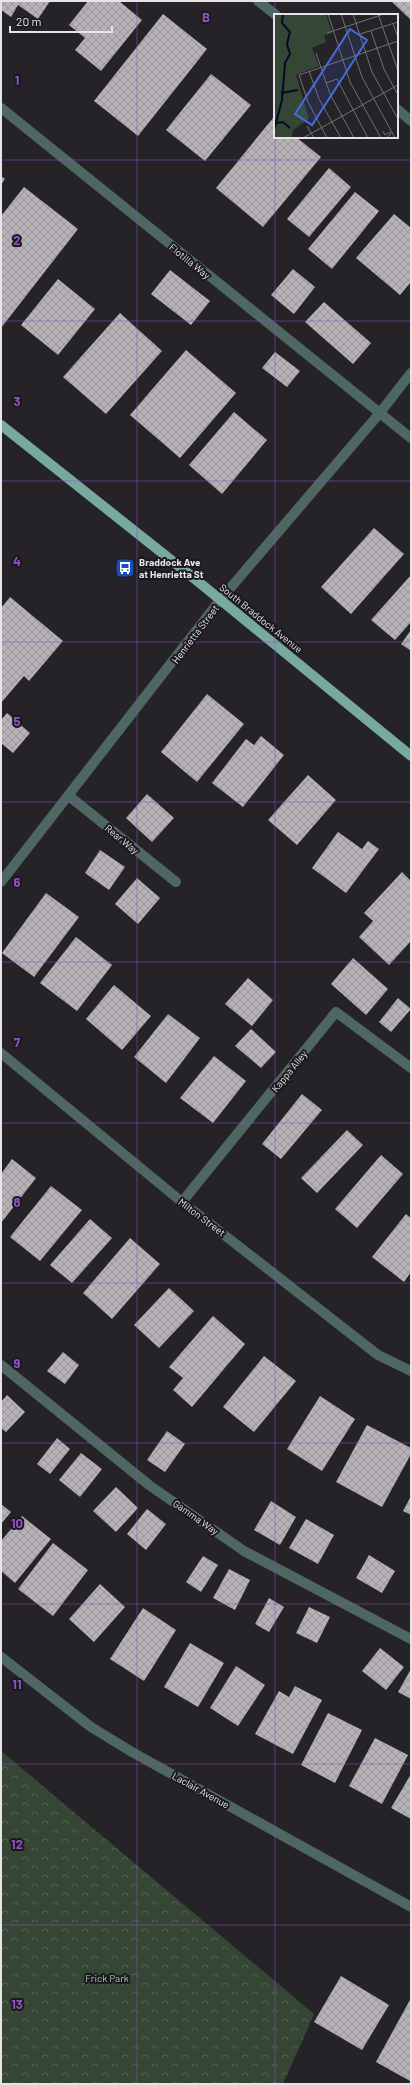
<svg xmlns="http://www.w3.org/2000/svg" width="412" height="2085" font-family="Barlow,sans-serif">
<defs>
<pattern id="park-crowns" width="20" height="18" patternUnits="userSpaceOnUse"><rect width="20" height="18" fill="#354734"/><path d="M2 6a3 3 0 1 1 6 0M12 15a3 3 0 1 1 6 0" fill="none" stroke="#526151"/></pattern>
<pattern id="building-cross-hatch" width="8" height="8" patternUnits="userSpaceOnUse"><rect width="8" height="8" fill="#b5b1b7"/><path d="M0 0l8 8M0 8l8-8" fill="none" stroke="#99969a"/></pattern>
</defs>
<rect width="100%" height="100%" fill="#252328"/>
<path fill="url(#park-crowns)" d="M1 1751 314 2014 283 2084H1Z"/>
<path fill="url(#building-cross-hatch)" d="M1 1H50L38 19 18 5 11 17 1 10Z
M88 1H119L142 20 101 71 75 50 85 38 69 25Z
M391 1H411V20Z
M163 14 207 49 138 136 94 101Z
M211 74 251 105 205 161 166 130Z
M273 118 275 120V137H296L321 157 263 227 216 188Z
M329 168 351 187 309 237 287 219Z
M1 176 5 179 1 185Z
M24 187 78 229 1 328V216Z
M355 192 379 211 332 269 308 249Z
M394 214 411 228V282L400 295 356 258Z
M293 269 315 287 294 314 271 295Z
M170 270 210 301 191 325 151 294Z
M58 279 95 309 58 355 21 325Z
M324 302 371 343 353 364 305 322Z
M120 313 162 351 106 414 63 377Z
M186 350 236 393 180 458 130 415Z
M275 352 300 371 287 387 262 368Z
M234 412 267 440 222 494 189 465Z
M374 528 404 554 351 614 321 587Z
M411 575V622L395 640 371 620Z
M10 597 63 641 29 681 24 676 1 703V608Z
M411 630V651L401 644Z
M207 694 244 724 197 782 161 752Z
M7 713 30 733 13 753 1 743V720Z
M261 736 284 755 243 807 212 783 246 739 254 745Z
M308 775 336 800 297 845 268 820Z
M147 794 174 818 152 842 126 818Z
M338 832 362 849 368 841 379 849 346 893 312 868Z
M100 850 125 867 109 890 85 873Z
M402 872 411 881V941L389 965 359 937 373 921 364 913Z
M137 878 160 898 138 924 115 904Z
M46 893 79 917 34 977 2 953Z
M76 937 112 965 77 1011 40 983Z
M353 958 388 989 366 1015 331 984Z
M248 978 273 1000 252 1026 225 1004Z
M114 985 151 1016 122 1050 86 1019Z
M398 998 411 1009 391 1032 379 1022Z
M168 1014 200 1038 166 1083 134 1057Z
M251 1029 276 1052 261 1068 235 1046Z
M214 1056 246 1081 213 1123 180 1098Z
M302 1094 322 1110 281 1159 262 1144Z
M347 1130 363 1145 317 1193 301 1178Z
M381 1155 403 1174 357 1228 335 1209Z
M12 1159 36 1178 1 1223V1174Z
M51 1186 82 1210 40 1261 10 1237Z
M406 1214 411 1218V1272L404 1282 372 1257Z
M90 1219 112 1238 72 1283 50 1265Z
M130 1238 160 1264 112 1319 83 1293Z
M169 1288 194 1311 159 1348 134 1325Z
M213 1316 245 1344 192 1407 173 1390 183 1378 169 1367Z
M63 1352 79 1365 65 1384 47 1371Z
M264 1356 296 1381 254 1432 223 1407Z
M7 1395 25 1412 6 1432 1 1428V1402Z
M320 1396 355 1419 322 1471 287 1449Z
M367 1425 411 1448V1454L382 1507 336 1482Z
M167 1431 185 1444 165 1472 147 1460Z
M57 1438 70 1449 50 1474 37 1464Z
M81 1453 102 1469 80 1497 59 1480Z
M116 1487 138 1508 116 1532 93 1511Z
M411 1496V1515L403 1511Z
M271 1501 296 1517 280 1545 254 1530Z
M1 1504 11 1512 1 1524Z
M147 1509 166 1524 146 1550 127 1534Z
M22 1516 51 1539 15 1583 1 1571V1541Z
M306 1519 334 1535 318 1564 289 1548Z
M53 1543 88 1570 53 1616 18 1589Z
M369 1555 395 1571 382 1593 356 1578Z
M203 1556 218 1565 201 1592 186 1582Z
M229 1569 250 1580 235 1610 213 1598Z
M100 1584 125 1607 94 1642 69 1619Z
M269 1598 284 1607 269 1632 255 1624Z
M309 1607 330 1617 317 1643 296 1633Z
M143 1608 176 1630 144 1681 110 1659Z
M190 1643 224 1663 198 1707 164 1687Z
M380 1648 404 1667 386 1690 362 1671Z
M236 1666 265 1685 238 1726 210 1708Z
M411 1669V1699L398 1692Z
M295 1686 322 1700 293 1754 255 1734 279 1691 289 1697Z
M328 1713 362 1730 335 1783 301 1765Z
M375 1738 408 1755 382 1804 349 1786Z
M411 1774V1819L391 1808Z
M341 1976 389 2005 362 2050 314 2022Z
M411 1998V2079L410 2081 376 2062Z"/>
<g fill="none" stroke-linecap="round" stroke-linejoin="round">
<path stroke="#4f6762" stroke-width="10" d="M1 108 411 438
M69 796 176 882
M182 1202 336 1012 411 1068
M1 1365 149 1485 244 1551 411 1639"/>
<path stroke="#4f6762" stroke-width="10" d="M258 1 276 15
M397 109 411 121
M1 882 220 600 379 414 411 373
M1 1053 182 1202 378 1355 411 1371
M1 1657 91 1727 132 1752 411 1907"/>
<path stroke="#77a9a1" stroke-width="10" d="M1 425 195 579 411 756"/>
</g>
<path fill="none" stroke="#9051c7" stroke-width="1" stroke-opacity="0.55" d="M137 1V2084M275 1V2084M1 160H411M1 321H411M1 481H411M1 642H411M1 802H411M1 962H411M1 1123H411M1 1283H411M1 1443H411M1 1604H411M1 1764H411M1 1925H411"/>
<defs>
<g id="bus-square" transform="scale(1)"><rect x="-9" y="-9" width="18" height="18" rx="4" fill="#1a4fb4" stroke="#1c191e"/><path d="M-5-6H5V4H4V6H2V4H-2V6H-4V4H-5ZM-3.5-4V0h7V-4ZM-3.5 1.2v1.5H-2V1.2ZM2 1.2v1.5H3.5V1.2Z" fill="#fff"/></g>
</defs>
<g fill-rule="evenodd">
<use href="#bus-square" x="125" y="568"/>
</g>
<g text-anchor="middle" stroke-width="4" stroke-linejoin="round" paint-order="stroke">
<g font-size="10" fill="#e6e4e7" stroke="#1c191e">
<text transform="translate(190 261) rotate(39)" y="4">Flotilla Way</text>
<text transform="translate(261 618) rotate(39)" y="4">South Braddock Avenue</text>
<text transform="translate(195 634) rotate(-53)" y="4">Henrietta Street</text>
<text transform="translate(122 839) rotate(39)" y="4">Rear Way</text>
<text transform="translate(289 1071) rotate(-51)" y="4">Kappa Alley</text>
<text transform="translate(202 1217) rotate(37)" y="4">Milton Street</text>
<text transform="translate(196 1517) rotate(35)" y="4">Gamma Way</text>
<text transform="translate(201 1790) rotate(29)" y="4">Laclair Avenue</text>
</g>
<g font-size="10" font-weight="bold" fill="#e6e4e7" stroke="#1c191e" text-anchor="start">
<text x="139" y="566">Braddock Ave<tspan x="139" dy="12">at Henrietta St</tspan></text>
</g>
<g font-size="10" fill="#a0d39b" stroke="#1c191e">
<text x="107" y="1982">Frick Park</text>
</g>
</g>
<g transform="translate(274 14)">
<rect width="124" height="124" fill="#252328"/>
<path d="M0 0H52L58 19 50 22 52 28 38 34 45 52 22 61 35 105 19 116 18 124H0Z" fill="#354734"/>
<path fill="none" stroke="#010a28" stroke-width="2" d="M7 79 24 76M3 109 9 108 16 114M0 116 8 86 11 49 16 40 13 30 16 18 8 9 9 0"/>
<path fill="none" stroke="#727074" stroke-width="1" d="M54 0 76 68 107 124M67 0 88 63 121 124M79 0 98 58 124 105M104 0 124 57M119 9 124 24M97 17 110 55 124 81M53 19 110 0M86 20 124 8M42 39 56 80 80 124M35 57 45 85 67 124M52 69 63 65 94 124M33 112 40 124M109 117 111 121 116 118 117 120 112 124M29 124 124 71M53 124 34 88 25 61 124 27"/>
<path fill="#456cdb" fill-opacity="0.15" stroke="#456cdb" stroke-width="2" d="M76 15 93 26 38 111 21 100Z"/>
<rect width="124" height="124" fill="none" stroke="#e6e4e7" stroke-width="2"/>
</g>
<g font-size="13" text-anchor="middle" font-weight="bold" fill="#9051c7" stroke="#1c191e" stroke-width="4" stroke-linejoin="round" paint-order="stroke">
<text x="206" y="22">B</text>
<text x="17" y="85">1</text>
<text x="17" y="245">2</text>
<text x="17" y="406">3</text>
<text x="17" y="566">4</text>
<text x="17" y="726">5</text>
<text x="17" y="887">6</text>
<text x="17" y="1047">7</text>
<text x="17" y="1207">8</text>
<text x="17" y="1368">9</text>
<text x="17" y="1528">10</text>
<text x="17" y="1689">11</text>
<text x="17" y="1849">12</text>
<text x="17" y="2009">13</text>
</g>
<rect width="412" height="2085" fill="none" stroke="#e6e4e7" stroke-width="4"/>
<path d="M10 26v6h102v-6" fill="none" stroke="#e6e4e7" stroke-width="2"/>
<text x="16" y="26" font-size="12" fill="#e6e4e7" stroke="#1c191e" stroke-width="3" paint-order="stroke">20 m</text>
</svg>
